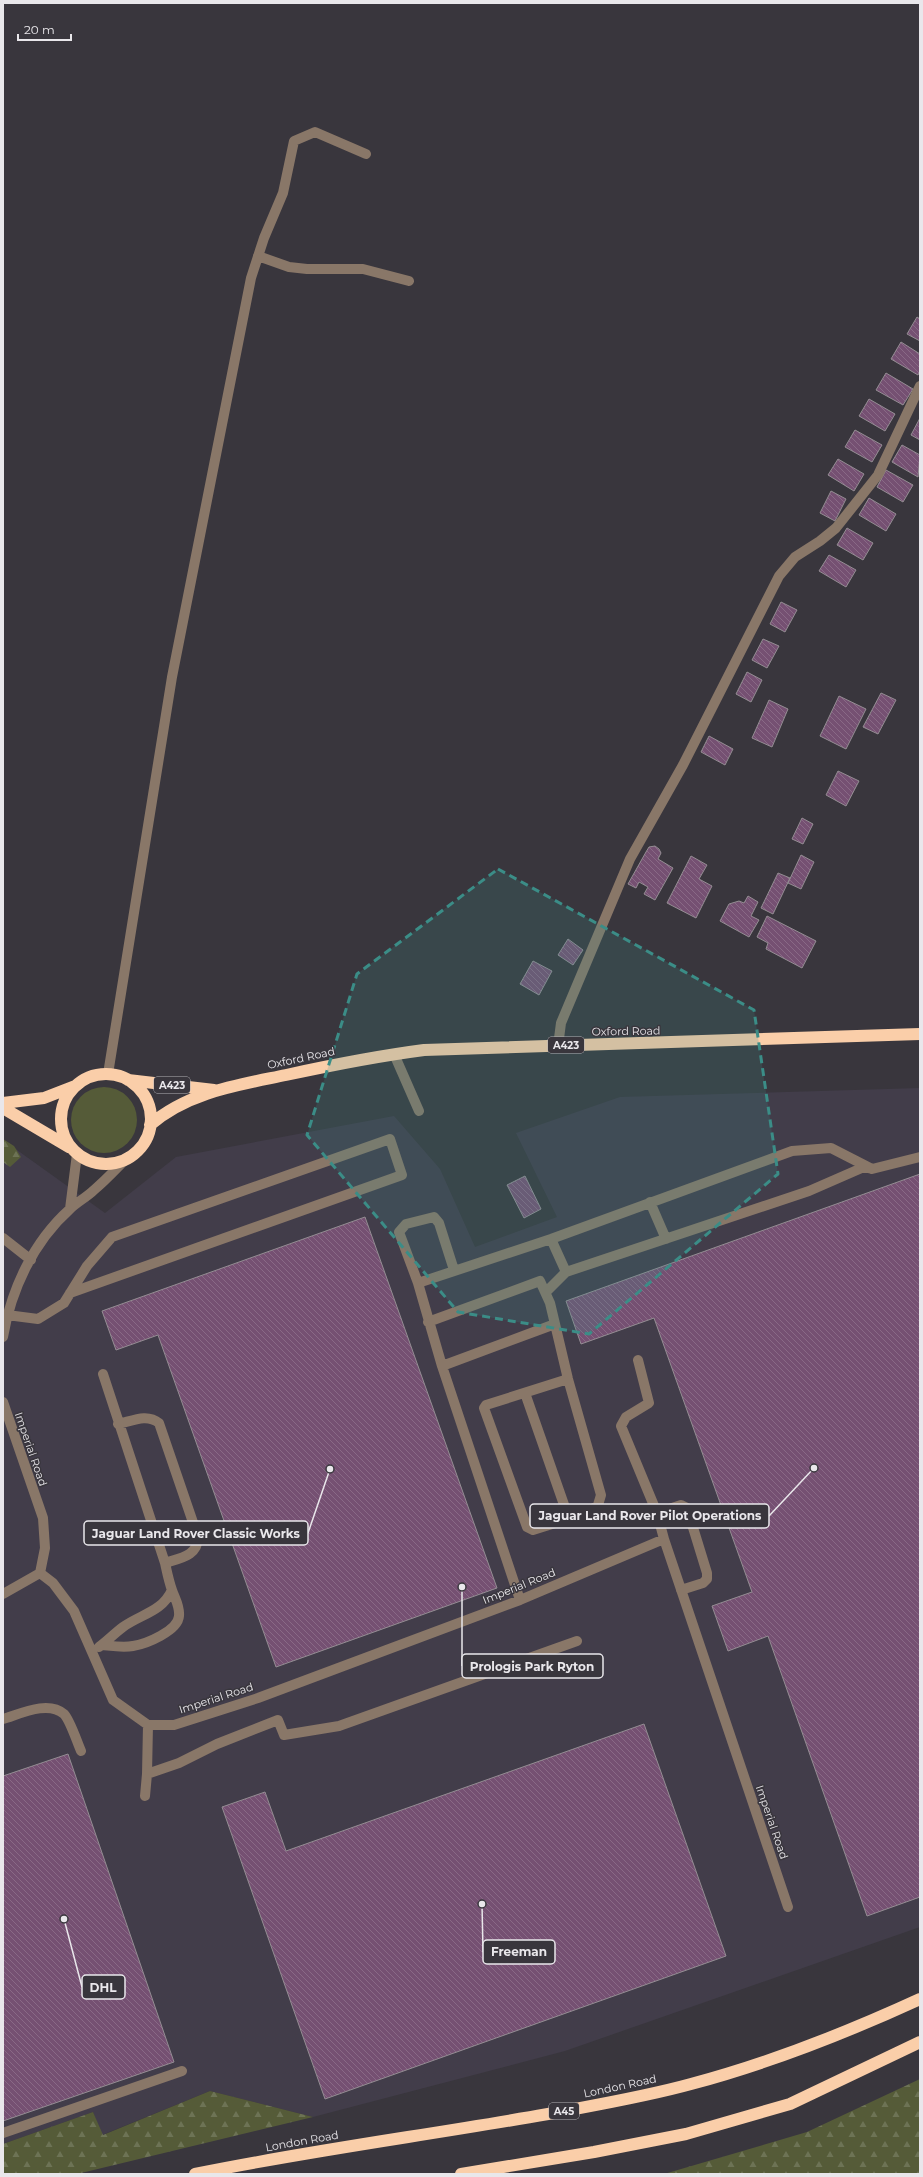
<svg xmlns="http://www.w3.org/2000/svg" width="923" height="2177" font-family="Montserrat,sans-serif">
<defs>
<pattern id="forest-firs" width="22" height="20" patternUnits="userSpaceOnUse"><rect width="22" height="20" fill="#555b38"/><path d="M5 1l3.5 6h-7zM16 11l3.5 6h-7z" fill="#6d7355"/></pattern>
<pattern id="building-back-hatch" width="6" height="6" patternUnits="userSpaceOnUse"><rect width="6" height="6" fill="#755072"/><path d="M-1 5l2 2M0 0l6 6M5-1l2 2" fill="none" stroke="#896986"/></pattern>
</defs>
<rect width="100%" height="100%" fill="#39363d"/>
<path fill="#423d4a" d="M920 1088V1927L565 2051 313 2117 210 2091 102 2135 93 2112 3 2144V1140L105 1213 176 1157 394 1116 440 1169 475 1247 557 1217 516 1133 620 1097Z"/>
<path fill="#555b38" d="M71 1120a33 33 0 1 1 66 0a33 33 0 1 1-66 0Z"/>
<path fill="url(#forest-firs)" d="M3 1139 14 1146 21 1157 10 1167 3 1162Z
M920 2079V2174H664L807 2132Z
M210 2091 313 2117 77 2174H3V2144L93 2112 103 2135Z"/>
<path fill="url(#building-back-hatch)" stroke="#948d93" d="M917 317 920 319V341L907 334Z
M901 342 920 354V371L918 375 891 359Z
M886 373 913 389 903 405 876 390Z
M869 399 895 414 885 431 859 416Z
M920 418V440L911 435Z
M855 430 882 445 872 462 845 447Z
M902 445 920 455 918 477 892 462Z
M838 459 864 474 854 491 828 475Z
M886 470 913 485 903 502 877 487Z
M831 491 846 499 835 521 820 513Z
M869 498 896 514 886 531 859 515Z
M847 528 873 543 863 560 837 545Z
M829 555 856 570 846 587 819 571Z
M781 602 797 610 785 632 770 624Z
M763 639 779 646 767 668 752 660Z
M747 672 762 680 751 702 736 694Z
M881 693 896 700 878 734 863 727Z
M839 696 866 709 846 749 820 736Z
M769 700 788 709 772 747 752 738Z
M709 736 733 749 725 765 701 752Z
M838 771 859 781 846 806 826 795Z
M802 818 813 824 803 844 792 839Z
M655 846 659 849 661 853 658 859 673 868 655 900 644 894 648 887 639 882 636 888 628 884 646 852 649 847Z
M801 855 814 862 801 889 788 883Z
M691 856 707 865 699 879 712 886 696 918 667 903Z
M778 873 790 878 773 914 761 908Z
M748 896 758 902 751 916 759 920 749 937 720 921 729 904 739 901 744 903Z
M767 916 816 941 802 968 766 949 768 943 757 937Z
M568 939 583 950 573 965 558 955Z
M533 961 552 971 539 995 520 984Z
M920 1174V1897L867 1916 768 1636 728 1651 712 1606 752 1592 654 1318 581 1344 566 1301Z
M525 1176 541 1209 524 1218 507 1185Z
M365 1217 497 1588 276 1667 158 1335 116 1350 102 1311Z
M644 1724 726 1956 325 2099 222 1807 265 1792 286 1851Z
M68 1754 174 2062 3 2121V1776Z"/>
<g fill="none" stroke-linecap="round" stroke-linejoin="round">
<path stroke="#897768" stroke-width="10" d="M258 256 289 267 307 269H363L409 281
M558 1046 561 1023 630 859 683 765 779 576 795 557 820 541 836 528 878 475 920 386
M394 1054 419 1111
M108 1074 172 677 251 278 264 238 283 193 294 141 315 132 366 154
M650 1202 666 1239
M70 1209 77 1154
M3 1238 31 1260
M551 1239 566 1272
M454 1270 439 1223 434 1217 406 1224 399 1232 418 1283 442 1366 520 1600
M418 1283 551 1239 792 1151 831 1148 872 1169 920 1157
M546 1292 566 1272 809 1191 864 1167 872 1169
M7 1315 38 1319 64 1303 87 1266 112 1237 390 1139 402 1175 70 1293
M428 1322 540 1281 550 1303 555 1324 442 1366
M555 1324 568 1379 601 1495 598 1505 587 1513 533 1530 527 1527 484 1408 486 1405 568 1379
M3 1337C11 1290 33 1242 70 1209 77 1202 87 1197 94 1190 105 1181 115 1170 125 1160
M638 1360 649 1403 626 1417 621 1426 657 1513 664 1539
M525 1393 569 1519
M3 1402 43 1518 45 1548 40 1573 3 1594
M118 1424C132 1421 147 1413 159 1423L198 1537C198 1556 180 1558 165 1563
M657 1513 681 1505 687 1508 707 1573V1579L703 1583 681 1590
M40 1573 53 1583 74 1611 113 1700 148 1725H174L258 1698 520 1600 664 1539 788 1907
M102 1645C112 1646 123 1648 133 1646 146 1644 178 1631 179 1616 180 1606 175 1599 172 1590 169 1582 167 1572 165 1563L103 1374
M99 1647C107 1641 115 1633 123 1627 141 1614 162 1612 172 1590
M3 1719C20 1714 48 1700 64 1714 70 1720 77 1742 81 1751
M148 1725 147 1774 179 1763 217 1744 278 1720 284 1735 339 1726 577 1641
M145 1796 147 1774
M3 2133 182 2071"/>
<path stroke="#facea9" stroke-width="12" d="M61 1119a45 45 0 1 1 90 0a45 45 0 1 1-90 0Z
M128 1080 214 1090
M3 1103 44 1098 75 1086
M3 1108 69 1147
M150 1125C188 1092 238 1085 286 1075 332 1065 378 1056 424 1050L920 1034
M195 2174C312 2150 430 2135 548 2114 595 2105 644 2097 691 2084 770 2063 846 2033 920 1999
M461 2174 594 2152 686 2134 790 2104 920 2042"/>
</g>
<path fill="#3b8d87" fill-opacity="0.2" stroke="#3b8d87" stroke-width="3" stroke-dasharray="8 5" stroke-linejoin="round" d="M498 869 754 1010 778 1174 589 1334 458 1312 307 1135 357 974Z"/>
<g text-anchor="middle" stroke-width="3" stroke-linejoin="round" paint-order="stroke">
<g fill="#39363d" stroke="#b4b2b7" stroke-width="1">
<rect x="548" y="1037" width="36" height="16" rx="3"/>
<rect x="154" y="1077" width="36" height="16" rx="3"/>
<rect x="549" y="2103" width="30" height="16" rx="3"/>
</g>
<g font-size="10" font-weight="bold" fill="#e9e7eb">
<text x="566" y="1049">A423</text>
<text x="172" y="1089">A423</text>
<text x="564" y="2115">A45</text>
</g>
<g font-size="11" fill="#e9e7eb" stroke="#39363d">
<text transform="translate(626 1031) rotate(-1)" y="4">Oxford Road</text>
<text transform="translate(301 1058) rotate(-12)" y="4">Oxford Road</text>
<text transform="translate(31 1449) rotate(71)" y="4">Imperial Road</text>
<text transform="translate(519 1586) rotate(-22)" y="4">Imperial Road</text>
<text transform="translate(216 1698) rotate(-18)" y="4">Imperial Road</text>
<text transform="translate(772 1822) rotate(71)" y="4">Imperial Road</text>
<text transform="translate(620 2086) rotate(-12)" y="4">London Road</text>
<text transform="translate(302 2141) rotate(-10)" y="4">London Road</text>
</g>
</g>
<path fill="none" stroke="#e9e7eb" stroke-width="1.5" d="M814 1468L769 1516M330 1469L308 1533M462 1587L462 1666M482 1904L483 1952M64 1919L82 1987"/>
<g fill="#e9e7eb" stroke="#39363d" stroke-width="1.5">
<circle cx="814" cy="1468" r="4"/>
<circle cx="330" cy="1469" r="4"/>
<circle cx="462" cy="1587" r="4"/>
<circle cx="482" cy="1904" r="4"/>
<circle cx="64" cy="1919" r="4"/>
</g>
<g fill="#39363d" stroke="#e9e7eb" stroke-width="1.5">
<rect x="530" y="1504" width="239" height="24" rx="4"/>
<rect x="84" y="1521" width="224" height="24" rx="4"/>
<rect x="462" y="1654" width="141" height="24" rx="4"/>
<rect x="483" y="1940" width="72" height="24" rx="4"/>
<rect x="82" y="1975" width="43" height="24" rx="4"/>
</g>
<g font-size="12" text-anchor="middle" font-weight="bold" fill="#e9e7eb">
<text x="650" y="1520">Jaguar Land Rover Pilot Operations</text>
<text x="196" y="1538">Jaguar Land Rover Classic Works</text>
<text x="532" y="1671">Prologis Park Ryton</text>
<text x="519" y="1956">Freeman</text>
<text x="103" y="1992">DHL</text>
</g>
<rect width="923" height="2177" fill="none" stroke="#e9e7eb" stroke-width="8"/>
<path d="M18 34v6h53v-6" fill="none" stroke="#e9e7eb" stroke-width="2"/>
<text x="24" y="34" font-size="12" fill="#e9e7eb" stroke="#39363d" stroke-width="3" paint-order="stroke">20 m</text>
</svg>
